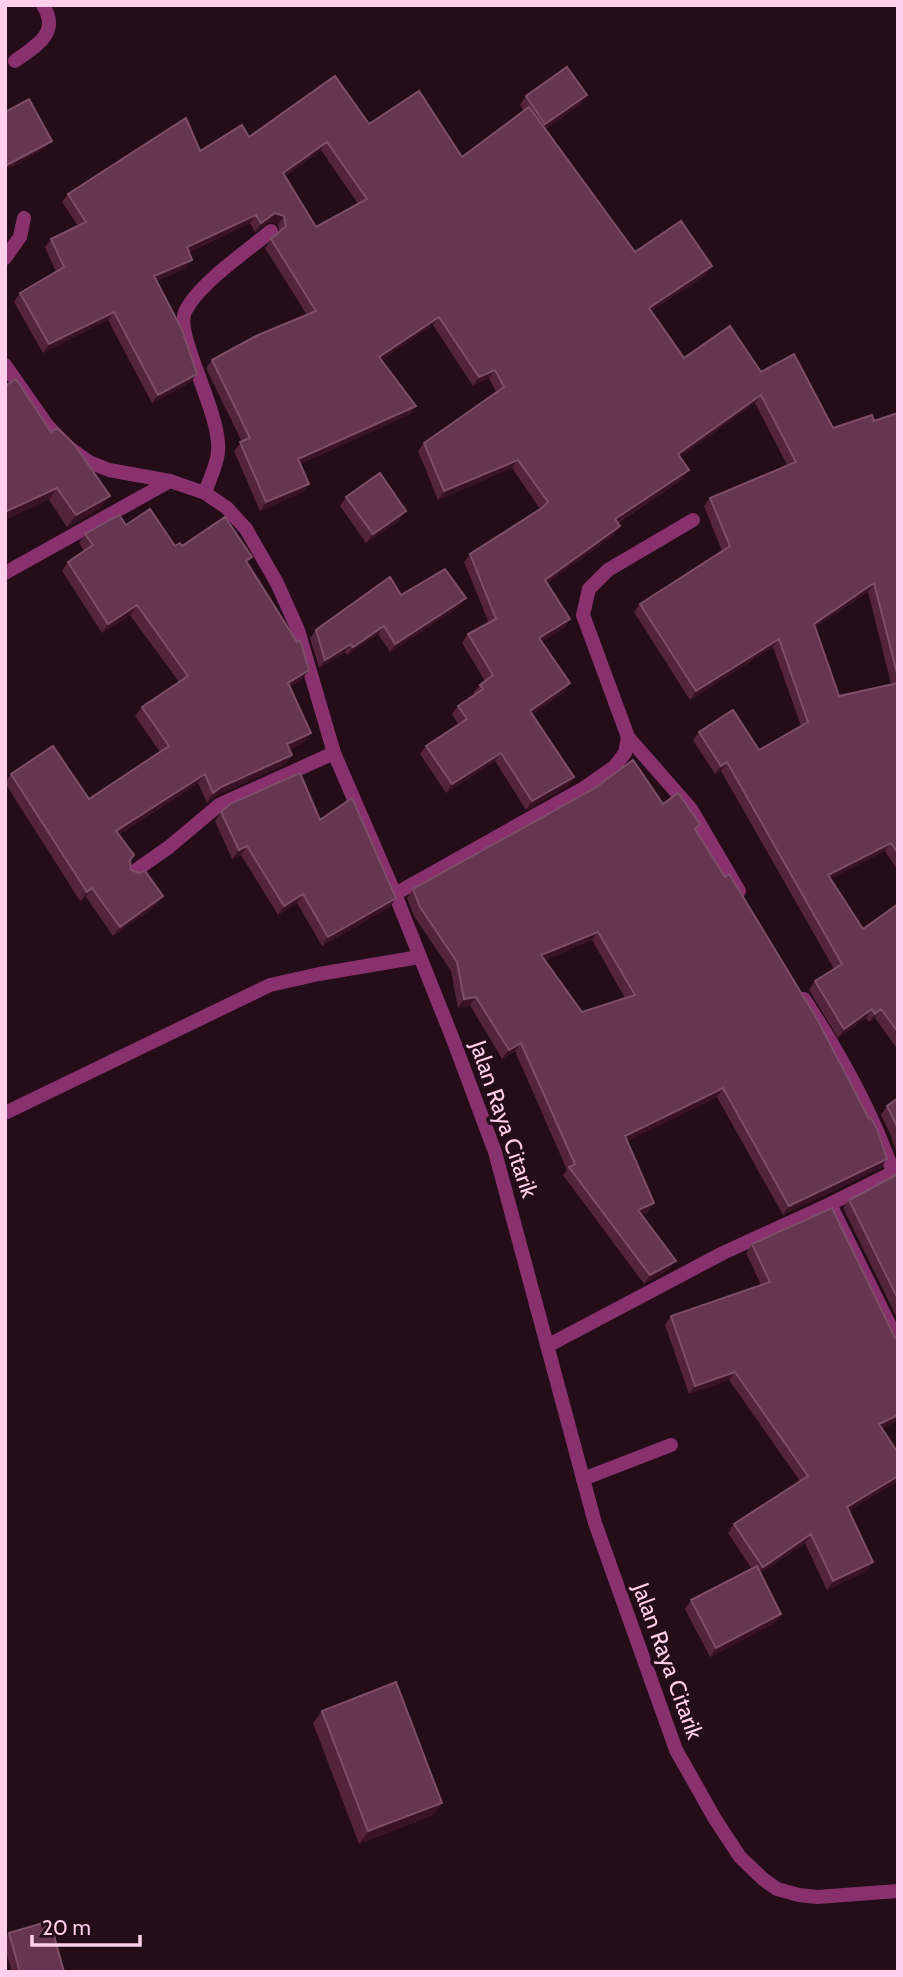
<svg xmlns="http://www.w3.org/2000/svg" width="903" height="1977" font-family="Cabin,sans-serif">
<rect width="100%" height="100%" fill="#240c19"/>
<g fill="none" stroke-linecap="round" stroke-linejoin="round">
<path stroke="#88316d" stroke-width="14" d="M15 61C35 46 61 34 43 5
M5 258 20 237 24 218
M205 493C209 480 217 465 218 452 222 414 174 335 185 312 197 285 247 251 271 231
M5 573 170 481
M628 737 691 809 739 891
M132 873 169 847 219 805 334 753
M395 894 584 788 614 767 625 753 628 737 583 615 589 589 608 570 693 520
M804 999C839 1052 872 1111 893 1172
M5 1113 270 985 319 974 419 957
M830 1204 898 1342
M549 1345 723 1253 830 1204 898 1170
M583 1479 671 1445"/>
<path stroke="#88316d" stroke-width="14" d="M5 365 47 425 68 447 89 462 109 470 170 481 205 493 227 508 246 529 277 583 298 630 334 753 395 894 454 1042 495 1152 595 1523 676 1750 715 1819 740 1857 763 1879 777 1889 799 1895 817 1897 898 1891"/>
</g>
<path fill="#54233c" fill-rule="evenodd" d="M526 96 581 104 545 129 635 252 706 275 651 311 684 358 761 372 833 428 874 421 898 413V871L885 851 830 879 863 929 898 904V1050L875 1018 869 1022 866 1018 838 1038 809 990 815 981 834 969 721 771 715 774 693 740 699 732 759 750 801 726 773 647 690 700 634 612 640 604 722 551 704 506 710 498 787 465 755 403 680 457 683 479 618 523 614 535 547 583 564 628 541 642 570 683 564 692 532 714 574 777 568 786 526 810 495 761 446 793 420 754 426 746 458 724 452 714 458 706 475 695 473 693 480 685 485 681 462 643 468 634 489 623 464 562 470 554 540 509 512 468 438 500 418 451 424 443 496 392 489 378 473 386 433 325 381 360 416 406 410 414 300 464 309 484 303 492 260 511 234 451 242 442 206 368 212 360 307 315 265 248 271 239 279 232 278 224 269 222 255 232 250 223 189 252 186 268 157 281 191 382 152 403 108 320 43 353 14 302 20 293 56 272 45 247 51 239 78 226 62 202 68 194 200 151 249 137 369 124 462 157 524 111 520 105ZM321 150 358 204 316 227 285 176ZM868 592 891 684 839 696 815 627Z
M5 386 101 508 67 527 49 500Z
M346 497 400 520 366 543 340 506Z
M126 525 175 546H182L248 563 309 670 302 679 290 687 305 742 290 749 292 755 286 764 215 796 207 803 198 783 119 835 134 855 130 861 131 870 157 905 113 936 86 897 80 901 5 783 11 774 89 799 160 752 135 716 142 707 179 682 130 615 102 633 62 571 68 562 84 551 79 543 85 534Z
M401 595 460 606 390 652 378 634 347 655 345 652 319 668 310 638 316 630Z
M663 804 700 824 696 830 881 1168 783 1215 717 1097 627 1141 648 1212 642 1215 669 1269 644 1284 563 1175 567 1170 515 1051 502 1059 470 1005 458 1008 451 971 414 916 407 898 413 889ZM592 940 625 998 582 1012 545 960Z
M221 812 396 898 390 907 322 946 297 903 278 915 241 855 232 859 215 821Z
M898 1098V1156L889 1131 881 1115 887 1106Z
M898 1174V1320L843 1208 849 1200Z
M752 1244 895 1338 882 1428 898 1453V1481L849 1510 873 1562 867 1571 827 1590 805 1543 760 1573 781 1614 775 1623 710 1657 685 1609 691 1600 752 1569 728 1533 734 1524 800 1481 729 1380 689 1394 665 1325 671 1316 761 1285 746 1253Z
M322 1711 442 1803 433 1815 359 1844 313 1723Z
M9 1933 64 1972H12L5 1948V1938Z"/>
<path fill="#391226" d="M587 95 581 104 539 133 545 124Z
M52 141 46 148 5 171V166Z
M327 142 321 150 277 181 283 173Z
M275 213 284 216 278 224 269 222 255 232 261 223Z
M256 215 250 223 181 255 187 247Z
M192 260 186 268 148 285 154 276Z
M712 266 706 275 643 316 649 308Z
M114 312 108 320 43 353 49 344Z
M439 317 433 325 373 366 379 357Z
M495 370 489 378 473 386 479 377Z
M197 374 191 382 152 403 158 395Z
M761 395 755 403 672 463 678 454Z
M416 406 410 414 292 467 298 459Z
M518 460 512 468 438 500 444 491Z
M689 470 683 479 609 528 615 519Z
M309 484 303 492 260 511 266 502Z
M57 488 49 500 5 520V512Z
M110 496 101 508 67 527 76 515Z
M406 511 400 520 366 543 373 534Z
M620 526 614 535 539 589 545 580Z
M874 583 868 592 808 632 814 624Z
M466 598 460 606 390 652 395 644Z
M137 605 130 615 102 633 108 624Z
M570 619 564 628 533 647 539 638Z
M384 626 378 634 347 655 353 647Z
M779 639 773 647 690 700 696 691Z
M351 644 345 652 319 668 325 660Z
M309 670 302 679 282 692 288 683Z
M570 683 564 692 524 720 530 711Z
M311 733 305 742 281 753 287 744Z
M501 753 495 761 446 793 452 784Z
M292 755 286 764 215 796 207 803 213 793 221 787Z
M727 762 721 771 715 774 721 766Z
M205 774 198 783 110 841 116 831Z
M574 777 568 786 526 810 532 801Z
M891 843 885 851 822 884 828 875Z
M247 846 241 855 232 859 239 850Z
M92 888 86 897 80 901 87 892Z
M303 894 297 903 278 915 284 906Z
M163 896 157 905 113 936 120 927Z
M396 898 390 907 322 946 328 937Z
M598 932 592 940 535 964 541 955Z
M476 997 470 1005 458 1008 464 999Z
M872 1009 866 1018 838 1038 844 1029Z
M881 1009 875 1018 869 1022 875 1014Z
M521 1043 515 1051 502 1059 509 1050Z
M723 1088 717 1097 619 1145 625 1136Z
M887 1159 881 1168 783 1215 789 1206Z
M654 1203 648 1212 632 1219 638 1210Z
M676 1261 669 1269 644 1284 650 1275Z
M735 1372 729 1380 689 1394 695 1386Z
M898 1415V1421L873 1433 879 1424Z
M898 1476V1481L841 1515 847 1507Z
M811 1534 805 1543 757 1575 763 1567Z
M873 1562 867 1571 827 1590 833 1581Z
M781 1614 775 1623 710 1657 716 1648Z
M442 1803 433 1815 359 1844 368 1831Z"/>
<path fill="#66354f" stroke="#7e4e68" stroke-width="2" fill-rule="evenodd" d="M567 67 587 95 545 124 526 96Z
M335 76 369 124 419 91 462 157 529 107 635 252 681 221 712 266 649 308 684 358 730 326 761 372 794 354 833 428 872 415 874 421 898 413V677L874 583 814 624 839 696 898 683V853L891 843 828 875 863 929 898 904V1032L881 1009 875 1014 872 1009 844 1029 815 981 842 964 727 762 721 766 699 732 733 710 759 750 808 722 779 639 696 691 640 604 730 546 710 498 796 462 761 395 678 454 689 470 615 519 620 526 545 580 570 619 539 638 570 683 530 711 574 777 532 801 501 753 452 784 426 746 467 719 458 706 483 689 480 685 493 675 468 634 496 619 470 554 542 508 548 502 518 460 444 491 424 443 504 387 495 370 479 377 439 317 379 357 416 406 298 459 309 484 266 502 240 442 250 438 212 360 256 336 316 311 271 239 286 226 284 216 275 213 261 223 256 215 187 247 192 260 154 276 182 330 197 374 158 395 114 312 49 344 20 293 64 267 51 239 86 222 68 194 186 118 200 151 242 125 249 137ZM327 142 367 199 316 227 283 173Z
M29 99 52 141 5 166V112Z
M16 379 51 432 57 428 74 444 110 496 76 515 57 488 5 512V386Z
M380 473 406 511 373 534 346 497Z
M150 509 175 546 180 543 182 546 225 517 252 557 246 561 297 642 300 640 309 670 288 683 311 733 287 744 292 755 221 787 213 793 205 774 116 831 134 855 130 860 131 870 139 873 145 871 163 896 120 927 92 888 87 892 11 774 53 746 89 799 169 746 142 707 188 676 137 605 108 624 68 562 93 545 85 534 119 515 126 525Z
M445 569 466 598 395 644 384 626 353 647 351 644 325 660 316 630 390 577 401 595Z
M633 760 663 804 678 793 700 824 695 829 725 877 729 874 817 1019 869 1119 871 1118 877 1129 887 1159 789 1206 723 1088 625 1136 654 1203 638 1210 676 1261 650 1275 569 1167 575 1164 521 1043 509 1050 476 997 464 999 457 962 420 907 413 889 595 788ZM598 932 635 995 582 1012 541 955Z
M300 773 320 820 352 798 396 898 328 937 303 894 284 906 247 846 239 850 221 812 230 804Z
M898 1098V1130L895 1122 887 1106Z
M898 1174V1299L849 1200Z
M832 1208 895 1338 898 1339V1415L879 1424 898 1453V1476L847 1507 873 1562 833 1581 811 1534 763 1567 734 1524 808 1476 735 1372 695 1386 671 1316 770 1282 752 1244Z
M757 1566 781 1614 716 1648 691 1600Z
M396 1682 442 1803 368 1831 322 1711Z
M50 1921 64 1972H20L9 1933Z"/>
<g text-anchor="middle" stroke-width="7" stroke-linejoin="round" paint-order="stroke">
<g font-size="23" fill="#ffcfec" stroke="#240c19">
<text transform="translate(504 1119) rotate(71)" y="8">Jalan Raya Citarik</text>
<text transform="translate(668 1661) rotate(70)" y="8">Jalan Raya Citarik</text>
</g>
</g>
<rect width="903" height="1977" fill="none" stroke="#ffcfec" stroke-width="14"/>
<path d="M32 1935v10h108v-10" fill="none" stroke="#ffcfec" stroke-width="3.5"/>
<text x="42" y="1935" font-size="21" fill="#ffcfec" stroke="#240c19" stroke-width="5" paint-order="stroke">20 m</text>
</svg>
